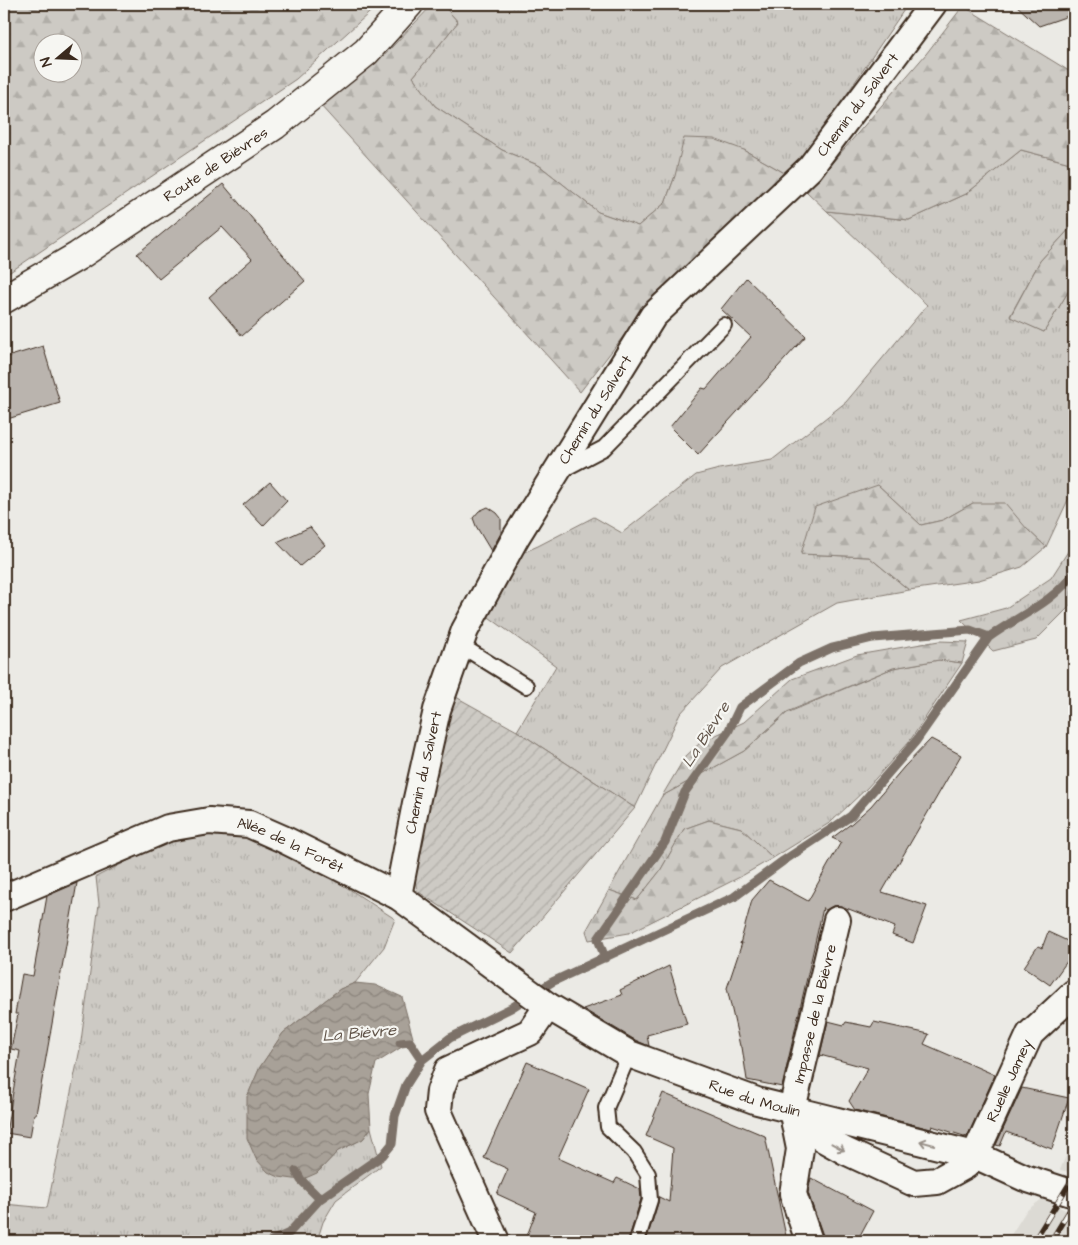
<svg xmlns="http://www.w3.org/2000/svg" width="1078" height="1245" font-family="'Architects Daughter',sans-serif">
<defs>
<pattern id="grass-tufts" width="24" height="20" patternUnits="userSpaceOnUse" patternTransform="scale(1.25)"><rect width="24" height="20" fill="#cdcac4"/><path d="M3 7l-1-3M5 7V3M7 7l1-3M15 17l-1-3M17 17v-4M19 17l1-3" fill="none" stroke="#b1aea8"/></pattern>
<pattern id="forest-firs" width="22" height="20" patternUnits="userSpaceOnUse" patternTransform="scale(1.25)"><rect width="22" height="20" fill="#cdcac4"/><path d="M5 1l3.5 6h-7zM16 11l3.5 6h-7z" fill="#b1aea8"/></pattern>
<pattern id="garden-furrows" width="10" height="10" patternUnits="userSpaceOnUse" patternTransform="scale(1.25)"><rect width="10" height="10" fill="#cdcac4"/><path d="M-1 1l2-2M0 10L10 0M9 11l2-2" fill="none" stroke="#b1aea8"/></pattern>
<pattern id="water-waves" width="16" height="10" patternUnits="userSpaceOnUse" patternTransform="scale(1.25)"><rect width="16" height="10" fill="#a8a198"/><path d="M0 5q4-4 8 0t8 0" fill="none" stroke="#8a837b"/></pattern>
</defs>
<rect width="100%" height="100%" fill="#ebeae5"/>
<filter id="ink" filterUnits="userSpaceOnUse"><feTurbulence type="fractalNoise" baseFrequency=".02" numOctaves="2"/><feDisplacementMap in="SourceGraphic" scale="10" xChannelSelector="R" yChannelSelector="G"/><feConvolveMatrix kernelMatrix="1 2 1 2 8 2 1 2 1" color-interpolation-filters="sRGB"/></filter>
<g filter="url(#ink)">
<path fill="#dcdad4" d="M1074 1137V1173L1060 1170Z
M1042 1199 1074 1214V1231L1069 1241H1007L1026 1211Z"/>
<path fill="url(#grass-tufts)" stroke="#847a71" d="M442 4H908L838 107 788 175 744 150 675 176 665 203 638 226 598 212 540 166 502 150 435 106 413 77 458 22Z
M1021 150 1074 164V224L1040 261 1010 316 1044 332 1074 282V487L1046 547 1027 529 973 503 943 520 921 525 878 485 801 554 869 557 909 590 837 603 722 668 680 714 635 808 517 731 556 666 486 615 513 557 538 546 594 517 622 533 696 475 719 469 772 460 846 402 927 305 827 211 909 220 966 194Z
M1074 542V602L1036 640 993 651 961 620 1006 608 1051 578Z
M939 660 962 663 911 739 867 788 831 822 773 858 741 828 709 820 684 829 660 871 637 900 609 890 662 796 744 751 787 713 893 668Z
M199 832 232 834 265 842 343 885 395 919 384 947 355 983 340 989 283 1033 260 1067 247 1097 317 1173 338 1151 363 1139 371 1128 381 1166 336 1200 323 1222 317 1241H4V1204L47 1208 80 1049 99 904 96 877 155 847Z"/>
<path fill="url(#forest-firs)" stroke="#847a71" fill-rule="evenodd" d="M4 4H379L296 79 4 276ZM72 42V72H42V42Z
M433 4H442L458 22 413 77 435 106 502 150 540 166 598 212 638 226 665 203 675 176 684 138 714 139 744 150 788 175 639 316 580 392 320 105 391 48Z
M963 6 1074 74V164L1021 150 966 194 909 220 827 211 807 192 926 54Z
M1074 224V282L1044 332 1010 317 1040 261Z
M878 485 921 525 943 520 973 503H1005L1027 529 1046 547 1022 567 979 580 909 590 869 557 801 554 815 507Z
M939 641 968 642 962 663 939 660 893 668 787 712 744 751 662 796 685 757 701 742 744 722 792 679 857 655Z
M709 820 741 828 773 858 740 877 629 933 589 940 586 931 609 890 637 900 660 871 684 829Z"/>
<path fill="url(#garden-furrows)" stroke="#847a71" d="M456 697 517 731 635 808 512 953 417 891 414 874 431 769Z"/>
<path fill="url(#water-waves)" stroke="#7c7167" d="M355 983 375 985 402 997 413 1038 410 1042 376 1063 369 1094 371 1128 363 1139 338 1151 317 1173 301 1180 279 1177 268 1172 256 1159 247 1138V1097L260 1067 283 1033 340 989Z"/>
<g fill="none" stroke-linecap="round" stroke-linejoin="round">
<path stroke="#7c7167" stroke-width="9" d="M605 958 598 939 665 842 685 792 728 732 740 707 799 663 832 648 873 638 970 630 989 637
M400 1043 410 1042 422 1060 450 1038 511 1008 552 982 734 897 783 861 851 816 916 741 989 637C1018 616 1053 603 1074 573
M296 1171 301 1180 320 1199
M271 1241 289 1233 320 1199 383 1155 392 1144 395 1116 406 1085 422 1060"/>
</g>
<path fill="#bab4ae" stroke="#3b2a1e" d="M1015 4H1074V14L1039 26Z
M223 184 305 281 242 336 209 297 252 259 222 227 159 279 137 254Z
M746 278 806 336 698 455 670 427 702 388 706 389 751 337 721 309Z
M43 346 60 403 4 420V358Z
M270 482 287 501 263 526 243 505Z
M488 507 497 513 501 518V533L491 551 476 526 473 518 479 511Z
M310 527 325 545 300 566 277 542Z
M931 739 961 755 882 892 927 906 913 943 892 935 895 927 841 906H833L826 910 822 908H823L782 1087 747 1080 742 1047 740 1046 727 988 742 943 740 944 752 900 769 880 808 901 841 842 832 838 852 823 871 806 904 767Z
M77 883 36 1114H34L30 1137 6 1133 20 1051 11 1049 18 1014H15L22 974 33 976 47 896Z
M1048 932 1074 944 1068 960 1050 985 1024 967 1038 946 1042 948Z
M669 966 687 1024 647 1035 649 1046 635 1040 583 1009 622 995 620 990Z
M828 1021 844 1025 846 1022 871 1027 874 1022 929 1034 924 1044 995 1075 967 1137 932 1126 931 1129 855 1110 849 1101 868 1068 820 1055Z
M527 1062 589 1089 558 1158 614 1183 617 1178 640 1189 641 1199 628 1241H525L536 1212 497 1194 508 1169 484 1158Z
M1022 1088 1069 1098 1052 1149 1006 1132 1000 1146 996 1145Z
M663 1093 765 1136 787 1241H646L658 1203 659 1197 669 1202 673 1148 646 1136Z
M811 1178 873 1211 857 1241H825L808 1193Z"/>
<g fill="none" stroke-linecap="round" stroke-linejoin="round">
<g stroke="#3b2a1e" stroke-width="18">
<path id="service" d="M562 470 604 448 724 325
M460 645 526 686
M629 1054 606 1108 608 1127 634 1152 648 1174 650 1200 637 1241"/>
</g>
<g stroke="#3b2a1e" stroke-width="30">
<g id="minor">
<path id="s1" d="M398 896 416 803 437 710 465 630 516 537 653 316 810 168 933 4"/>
<path id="s2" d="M4 898 168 828 209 821 249 824 283 839 398 896 548 1006 629 1054 757 1101 975 1155 1025 1178 1074 1194"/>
<path id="s3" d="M795 1123 845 1151 914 1183 937 1181 966 1165 975 1155 1030 1034 1074 993"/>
<path d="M496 1241 438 1111 440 1091 448 1070 530 1032 548 1006"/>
<path id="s4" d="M809 1241 793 1194 800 1149 792 1109 837 920"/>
</g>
</g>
<g stroke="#3b2a1e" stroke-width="31">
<g id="tertiary">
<path id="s5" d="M4 299 78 256 275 125 366 52 409 4"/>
</g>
</g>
<use href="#service" stroke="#f6f6f2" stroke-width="14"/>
<use href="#minor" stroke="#f6f6f2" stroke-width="26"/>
<use href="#tertiary" stroke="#f6f6f2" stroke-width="28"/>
<g stroke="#3b2a1e" stroke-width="5.5">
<path id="rail" d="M1034 1241 1074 1176
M1051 1241 1074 1203"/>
</g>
<use href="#rail" stroke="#f6f6f2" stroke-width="4" stroke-dasharray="11" stroke-linecap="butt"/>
</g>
<defs><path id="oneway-shaft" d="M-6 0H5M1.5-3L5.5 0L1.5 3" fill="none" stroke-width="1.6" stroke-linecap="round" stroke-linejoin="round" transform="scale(1.25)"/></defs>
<g stroke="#989088">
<use href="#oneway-shaft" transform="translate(927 1143) rotate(-165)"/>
<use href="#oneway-shaft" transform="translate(838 1147) rotate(29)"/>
</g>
</g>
<g text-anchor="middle" stroke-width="4.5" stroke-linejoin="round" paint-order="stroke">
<g font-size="15" fill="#3b2a1e" stroke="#f6f6f2">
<text dy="5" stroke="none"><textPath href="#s1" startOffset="936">Chemin du Salvert</textPath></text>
<text dy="5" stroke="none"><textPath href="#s5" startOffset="251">Route de Bièvres</textPath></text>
<text dy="5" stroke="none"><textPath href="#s1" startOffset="531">Chemin du Salvert</textPath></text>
<text dy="5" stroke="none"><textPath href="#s1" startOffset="126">Chemin du Salvert</textPath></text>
<text dy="5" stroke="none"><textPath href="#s2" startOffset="306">Allée de la Forêt</textPath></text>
<text dy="5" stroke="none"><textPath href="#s4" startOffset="234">Impasse de la Bièvre</textPath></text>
<text dy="5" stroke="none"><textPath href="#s3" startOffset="285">Ruelle Jamey</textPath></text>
<text dy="5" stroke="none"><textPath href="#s2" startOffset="839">Rue du Moulin</textPath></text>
</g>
<g font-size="16" font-style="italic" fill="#615449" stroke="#f6f6f2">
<text transform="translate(705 734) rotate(-57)" y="6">La Bièvre</text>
<text transform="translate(359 1032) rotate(-5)" y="6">La Bièvre</text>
</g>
</g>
<rect width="1078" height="1245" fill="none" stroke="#f6f6f2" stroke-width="20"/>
<rect x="10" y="10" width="1058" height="1225" fill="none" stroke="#3b2a1e" stroke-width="2" filter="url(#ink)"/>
<g transform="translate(58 58) rotate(251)"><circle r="24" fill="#f6f6f2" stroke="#aba49d"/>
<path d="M0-4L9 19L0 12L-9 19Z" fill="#3b2a1e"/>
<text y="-8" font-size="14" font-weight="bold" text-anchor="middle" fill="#3b2a1e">N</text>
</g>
</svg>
